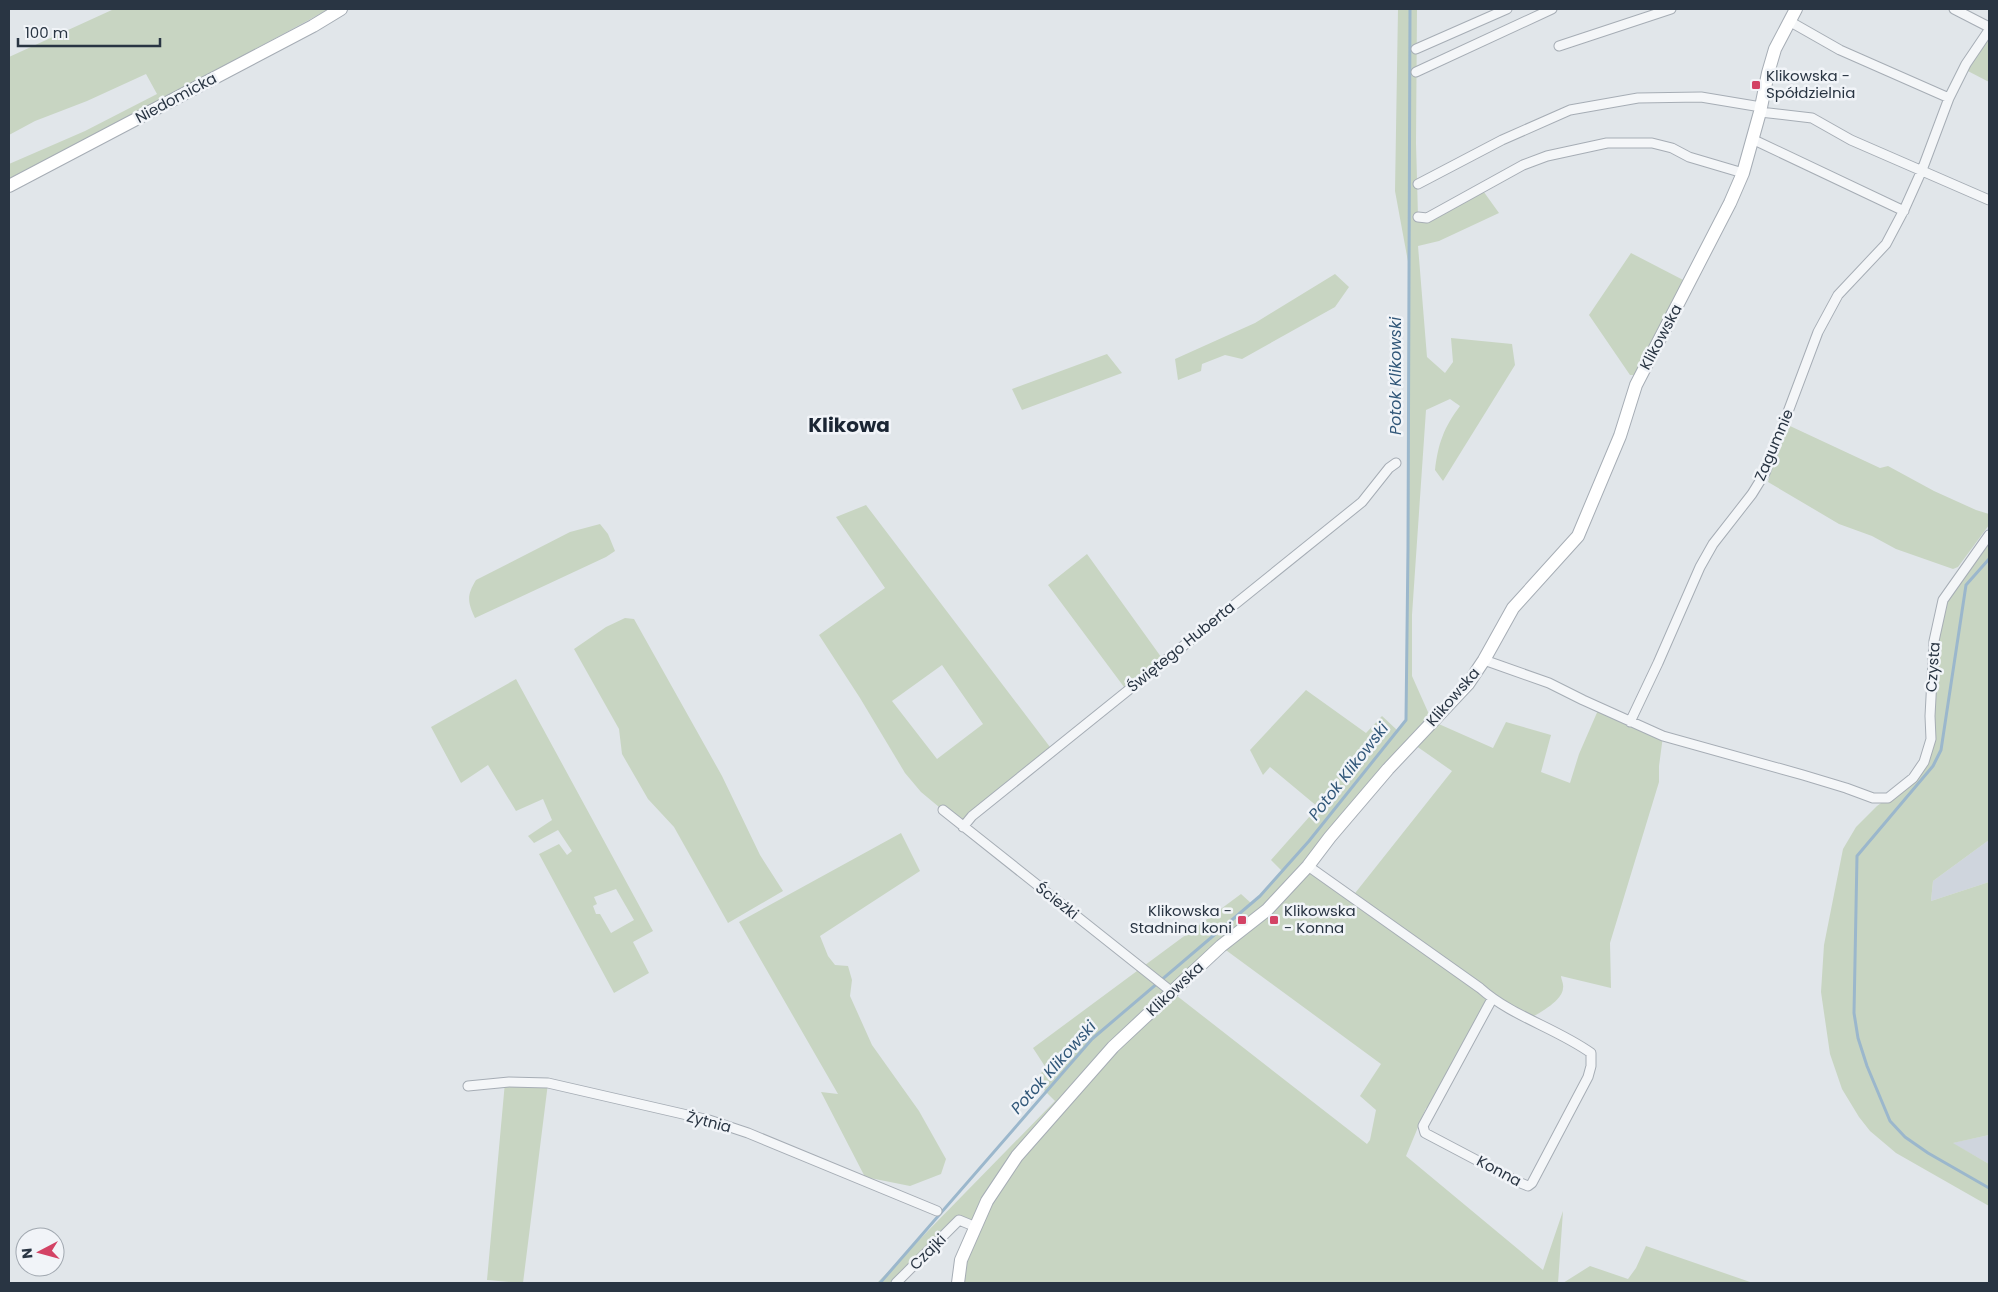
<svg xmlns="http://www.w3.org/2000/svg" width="1998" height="1292" font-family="Poppins,sans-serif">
<rect width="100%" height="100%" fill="#e1e6ea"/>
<path fill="#cfd5dd" d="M1989 840V882L1931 901 1933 881Z
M1989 1135V1164L1952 1143Z"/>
<path fill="#c8d5c2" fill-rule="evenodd" d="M114 9H329L163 99 9 179V164L85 131 157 94 146 74 87 101 35 121 9 135V57Z
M1398 9H1417L1416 143 1418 217 1427 218 1481 188 1499 213 1439 241 1418 246 1427 357 1445 373 1453 362 1451 338 1512 344 1515 365 1443 481 1435 470C1438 444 1444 427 1460 406L1450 399 1426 410 1412 615V676L1432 721 1493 748 1506 722 1551 735 1541 772 1570 783 1579 754 1599 708 1663 736 1659 766V782L1610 943 1611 988 1561 976C1561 979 1564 984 1563 988 1563 1000 1540 1013 1530 1018L1492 999 1435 1105 1426 1108 1406 1156 1543 1270 1563 1211 1558 1283H958L976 1227 959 1220 896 1283H877L1055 1101 1034 1080 1046 1068 1033 1048 1241 894 1252 904 1282 871 1271 860 1318 807 1270 767 1263 775 1250 750 1306 690 1366 733 1382 716 1397 730 1406 720 1408 548 1409 267 1395 191ZM1412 743 1452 771 1352 897 1309 866ZM1223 948 1381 1064 1360 1096 1376 1110 1370 1140 1367 1144 1172 992Z
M1989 30V82L1964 69Z
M1631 253 1689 283 1641 375H1630L1589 315Z
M1335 274 1349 287 1335 307 1242 359 1225 355 1202 364 1201 371 1178 380 1175 359 1255 323Z
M1107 354 1122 373 1022 410 1012 389Z
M1790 426 1880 468 1888 466 1934 491 1976 510 1989 514V525L1958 567 1953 569 1896 549 1872 536 1839 524 1768 482 1775 456Z
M866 505 1053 751 963 827 921 792 905 773 860 698 819 635 885 588 836 517ZM942 665 983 724 937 759 892 701Z
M600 524 608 534 615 551 606 557 475 618C467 601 467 595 476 580L570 532Z
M1989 535V840L1933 881 1931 901 1989 882V1135L1953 1143 1989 1164V1206L1896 1153 1870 1131 1859 1117 1842 1089 1830 1054 1821 992 1824 945 1843 849 1856 827 1877 806 1898 791 1927 750 1934 641 1943 600Z
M1087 554 1164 661 1127 691 1048 585Z
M625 618 634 619 722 776 760 855 783 891 728 923 674 827 648 799 622 754 619 729 574 649 606 627Z
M516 679 653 931 633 942 649 973 614 993 539 854 559 844 567 855 572 851 558 830 534 843 528 836 552 820 543 799 516 811 488 765 461 783 431 727ZM616 889 634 920 611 933 600 914H596L593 906 597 904 594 897Z
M901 833 920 871 820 936 828 956 835 965 848 966 852 980 850 996 872 1045 919 1111 946 1159 941 1174 910 1186 865 1177 821 1092 838 1094 739 922Z
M505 1082 548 1083 523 1283 487 1280Z
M1646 1246 1753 1283H1563L1590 1266 1628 1279 1636 1268Z"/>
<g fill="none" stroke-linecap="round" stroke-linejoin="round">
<path stroke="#9bb7cc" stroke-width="3" d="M1989 559 1966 585 1941 750 1933 766 1857 856 1854 1013 1858 1038 1867 1066 1890 1121 1905 1137 1928 1153 1989 1188
M880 1283 1092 1039 1260 896 1309 841 1406 720 1408 548 1410 9"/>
<g stroke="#a6adb5" stroke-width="11">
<path id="street" d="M1954 9 1989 27
M1789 21 1840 50 1949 98
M1559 46 1671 9
M1416 49 1507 9
M1416 72 1552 9
M1760 112 1812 118 1851 140 1989 200
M1752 139 1904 211
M1418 184 1502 140 1570 110 1638 98 1701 97 1761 107
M1418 217 1427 218 1523 165 1547 156 1607 143H1652L1672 148 1689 157 1743 173
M1484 660 1549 683 1583 700 1663 736 1803 775 1846 788 1873 798H1888L1913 778 1924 762 1931 739 1930 716 1934 641 1943 600 1989 535
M1630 722 1658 663 1700 567 1713 544 1752 494 1765 473 1818 332 1838 295 1886 244 1904 210 1922 170 1949 98 1966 64 1989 30
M943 810 1172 992
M963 827 972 816 1362 502 1389 468 1396 463
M1308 866 1480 988C1511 1016 1556 1028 1591 1053V1066L1588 1077 1532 1183 1528 1186 1518 1182 1425 1133 1423 1126 1492 999
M468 1086 509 1082 548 1083 709 1120 748 1133 937 1211
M896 1283 959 1220 976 1227"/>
</g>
<g stroke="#a6adb5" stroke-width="14">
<path id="secondary" d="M9 186 313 26 341 9
M958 1283 961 1260 987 1201 1017 1156 1113 1047 1221 946 1267 910 1308 866 1330 837 1388 769 1468 684 1484 660 1513 608 1578 536 1620 436 1636 385 1730 203 1743 173 1760 112 1768 73 1775 49 1796 9"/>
</g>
<use href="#street" stroke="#f4f6f8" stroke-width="9"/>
<use href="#secondary" stroke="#fff" stroke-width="12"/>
</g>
<g fill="#d34365" stroke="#f1f4f8" stroke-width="2">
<rect x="1751" y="80" width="10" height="10" rx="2.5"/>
<rect x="1237" y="915" width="10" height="10" rx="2.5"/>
<rect x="1269" y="915" width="10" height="10" rx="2.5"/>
</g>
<g text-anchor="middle" stroke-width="5" stroke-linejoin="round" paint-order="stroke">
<g font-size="15" fill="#293543" stroke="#f1f4f8" text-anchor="start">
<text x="1766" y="81">Klikowska -<tspan x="1766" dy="17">Spółdzielnia</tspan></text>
<text x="1232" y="916" text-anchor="end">Klikowska -<tspan x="1232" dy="17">Stadnina koni</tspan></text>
<text x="1284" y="916">Klikowska<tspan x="1284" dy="17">- Konna</tspan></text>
</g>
<g font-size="15" fill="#293543" stroke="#f1f4f8">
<text transform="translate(176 98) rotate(-28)" y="5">Niedomicka</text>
<text transform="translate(1661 337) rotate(-62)" y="5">Klikowska</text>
<text transform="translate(1774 445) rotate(-67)" y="5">Zagumnie</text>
<text transform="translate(1181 647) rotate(-39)" y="5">Świętego Huberta</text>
<text transform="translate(1933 667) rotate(-86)" y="5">Czysta</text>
<text transform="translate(1453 697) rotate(-49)" y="5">Klikowska</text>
<text transform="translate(1057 901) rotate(38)" y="5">Ścieżki</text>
<text transform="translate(1175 989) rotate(-43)" y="5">Klikowska</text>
<text transform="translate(709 1122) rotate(15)" y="5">Żytnia</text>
<text transform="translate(1499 1171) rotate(28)" y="5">Konna</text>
<text transform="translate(928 1252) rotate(-45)" y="5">Czajki</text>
</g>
<g font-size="16" font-style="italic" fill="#315779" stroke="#f1f4f8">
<text transform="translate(1395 376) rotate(-90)" y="6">Potok Klikowski</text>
<text transform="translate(1348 771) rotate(-52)" y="6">Potok Klikowski</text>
<text transform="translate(1053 1067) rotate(-48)" y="6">Potok Klikowski</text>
</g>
<g font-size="20" font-weight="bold" fill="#1b2634" stroke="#f1f4f8">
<text x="849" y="432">Klikowa</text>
</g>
</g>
<rect width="1998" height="1292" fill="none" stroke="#293543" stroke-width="20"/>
<g transform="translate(40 1252) rotate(264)"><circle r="24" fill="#f1f4f8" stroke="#a1a8b0"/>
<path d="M0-4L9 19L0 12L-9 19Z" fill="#d34365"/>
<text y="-8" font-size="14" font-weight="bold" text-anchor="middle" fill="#293543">N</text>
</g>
<path d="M18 38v8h142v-8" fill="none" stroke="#293543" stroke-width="2.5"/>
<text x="25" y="38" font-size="15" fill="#293543" stroke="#f1f4f8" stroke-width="4" paint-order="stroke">100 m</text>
</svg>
